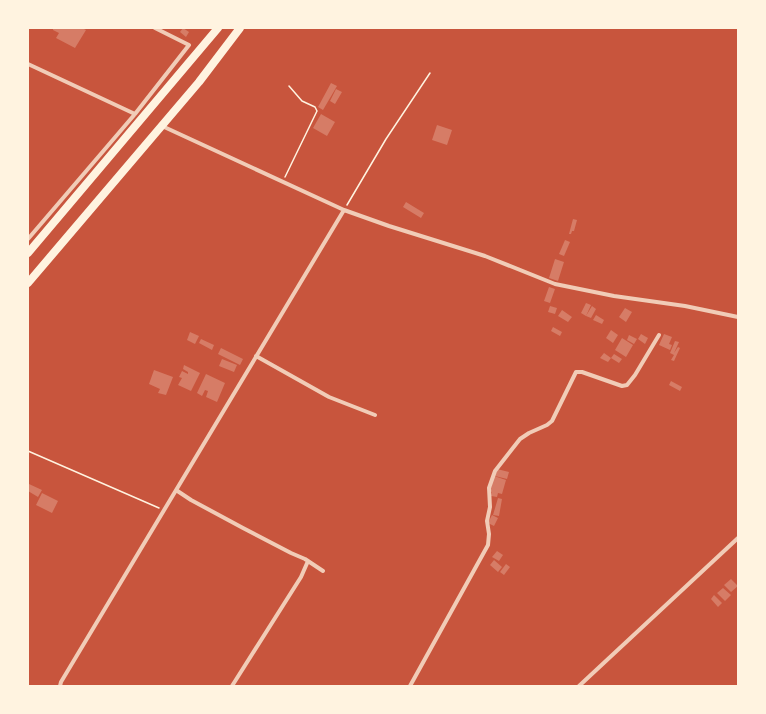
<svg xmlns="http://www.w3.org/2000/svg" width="766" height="714" font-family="Overpass,sans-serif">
<rect width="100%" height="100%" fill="#c8553d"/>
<path fill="#d67c66" d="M53 28H82L86 30 75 48 56 38 59 33 53 30Z
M183 28 189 32 186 37 180 32Z
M331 83 337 86 323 110 318 107Z
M336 89 342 92 335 104 330 101Z
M321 114 335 122 327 136 313 128Z
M437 125 452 130 447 145 432 140Z
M406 202 424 213 421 218 403 207Z
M573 219 577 220 574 231H572L571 234H569Z
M565 240 570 242 564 256 559 254Z
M555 259 564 262 558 281 549 278Z
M549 287 555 289 550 303 544 301Z
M586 303 591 305 586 316 581 313Z
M550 306 557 308 555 314 548 312Z
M592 306 596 309 591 318 586 316Z
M625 308 632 312 626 322 619 317Z
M562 310 572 317 568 322 558 316Z
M596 315 604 320 602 324 593 320Z
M553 327 562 332 560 336 551 331Z
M611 330 618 335 613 343 606 338Z
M190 332 199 336 195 344 187 340Z
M641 334 648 338 645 344 638 339Z
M664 334 672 337 669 344 672 345 670 350 659 345Z
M629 335 637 339 634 344 627 340Z
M622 338 633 345 626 357 615 350Z
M201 339 214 345 212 350 199 343Z
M675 341 679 342 674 353 678 347 680 348 674 361 671 360 674 355 670 353Z
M221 348 243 359 240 365 218 354Z
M604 353 611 358 608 362 600 358Z
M614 354 622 359 619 363 611 358Z
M222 359 237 365 234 372 219 366Z
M184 365 200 373 191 391 178 385 182 378 179 377 182 371 188 374V372L183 369Z
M154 370 173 377 166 395 158 393 160 389 149 384Z
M206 374 225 383 217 402 206 397 208 391 205 390 202 396 197 393Z
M671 381 682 387 680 391 669 385Z
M497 469 509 472 507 479 495 476Z
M494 476 506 480 502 494 498 493 497 497 491 496 492 492 490 491Z
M29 484 42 490 38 497 28 491Z
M42 493 58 501 52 513 36 505Z
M498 498 502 499 499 516 493 515Z
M492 515 498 518 494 526 488 523Z
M497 551 503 555 499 561 492 557Z
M494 560 502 567 498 572 490 565Z
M506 564 510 567 504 575 500 572Z
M731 579 738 586 731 592 724 585Z
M723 588 731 595 725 601 717 593Z
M714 595 722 603 718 607 711 599Z"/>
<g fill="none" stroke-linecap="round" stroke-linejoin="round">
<path stroke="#fff3e0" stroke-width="1.5" d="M285 177 317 111 315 107 302 101 289 86
M347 205 386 139 430 73
M28 451 159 508"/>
<path stroke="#f1ccb7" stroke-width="4" d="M28 64 135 114
M162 126 344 210 389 226 485 256 555 284 614 296 685 306 738 317
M28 239 135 114 189 45 155 28
M256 356 329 397 375 415
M176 490 191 500 243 528 291 553 305 559 323 571
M60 686 61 682 344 210
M232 686 301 577 308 561
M410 686 488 545 489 534 487 521 490 507 489 488 495 471 520 439 529 433 547 425 552 421 576 372H582L622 386 627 385 635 375 659 335
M579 686 738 538"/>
<path stroke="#fff3e0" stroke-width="8" d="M28 253 218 28
M28 283 199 82 240 28"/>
</g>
<rect width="766" height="714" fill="none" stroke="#fff3e0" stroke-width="58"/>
</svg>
